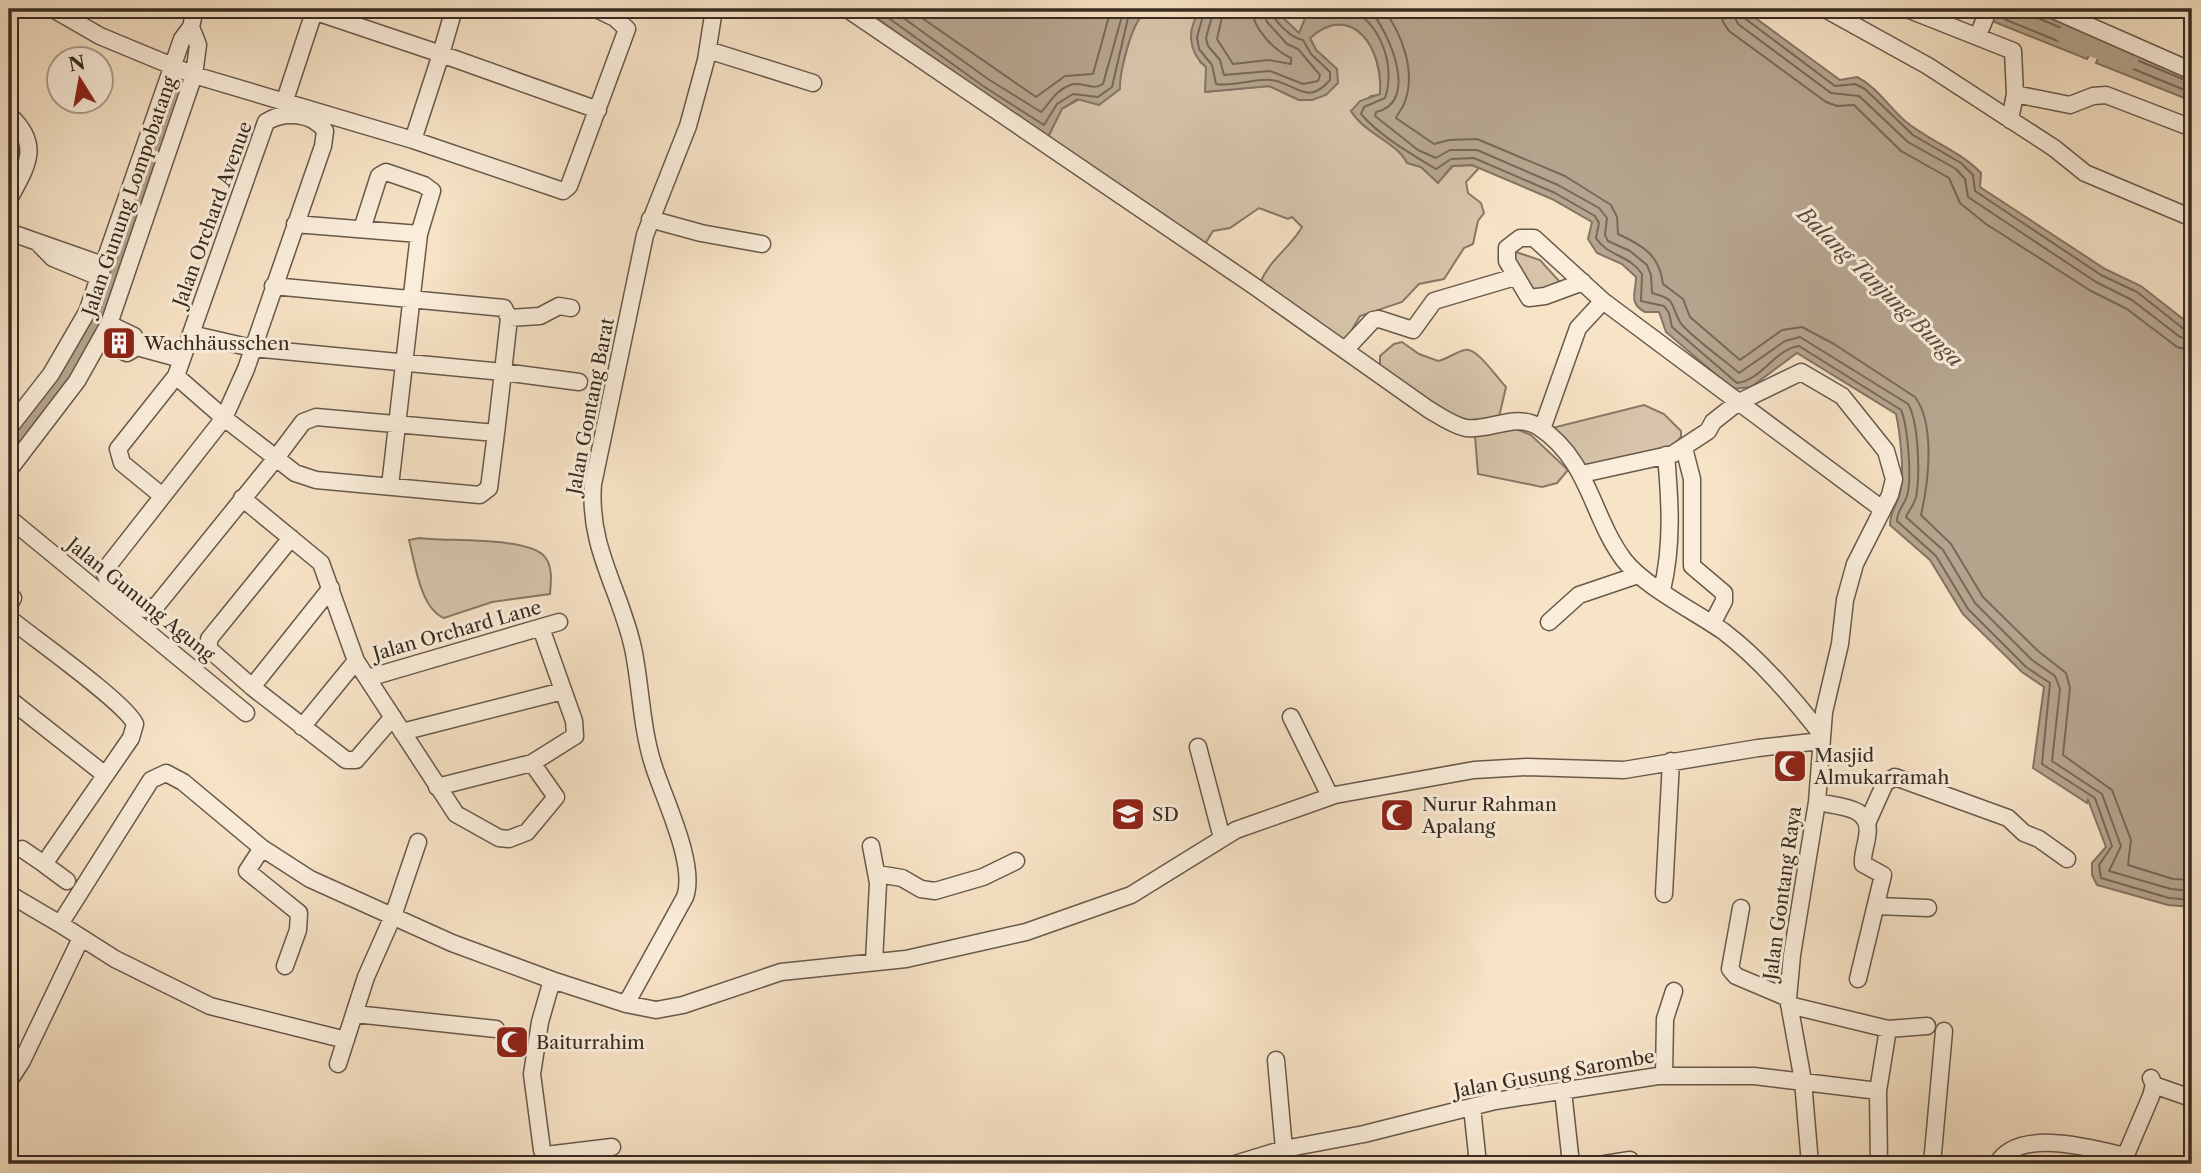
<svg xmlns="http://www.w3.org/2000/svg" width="2201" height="1173" font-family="'Libre Caslon Text',serif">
<rect width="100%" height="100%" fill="#f7e3c6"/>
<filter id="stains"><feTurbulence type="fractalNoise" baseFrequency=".00286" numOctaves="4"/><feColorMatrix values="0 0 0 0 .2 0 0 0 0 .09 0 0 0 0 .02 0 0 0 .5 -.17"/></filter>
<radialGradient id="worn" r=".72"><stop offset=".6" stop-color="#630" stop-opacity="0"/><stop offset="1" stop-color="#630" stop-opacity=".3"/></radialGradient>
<path fill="#d7c4aa" stroke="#887866" stroke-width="2" d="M1146 9H1202L1200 62 1206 67V92L1269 86 1299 100 1337 69 1316 50 1310 38C1353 0 1384 50 1380 95L1371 96 1351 111C1365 134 1397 142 1407 163L1421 167 1438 182 1453 166 1472 165 1479 168 1466 182 1468 193 1481 203 1484 213 1478 221 1473 244 1464 248 1444 279 1419 284 1402 302 1360 316 1343 345 1260 283C1269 260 1290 248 1302 227L1292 217 1288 219 1259 208 1230 228 1213 231 1205 244 1048 137 1061 109 1119 78 1135 20Z
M1274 9H1309L1299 34Z
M1510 250 1540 260 1560 282 1537 298 1501 268V257Z
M1402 342 1419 354 1438 361C1448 359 1455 352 1465 350 1477 347 1496 377 1506 387L1499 417 1467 427 1375 365H1380V356L1394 344Z
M1644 405 1664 414 1681 431V437L1667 453 1585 471 1552 428Z
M1511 427 1531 435 1568 470 1557 483 1542 487 1478 474 1475 436Z
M419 538C445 542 529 536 545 557 553 567 551 582 550 594L492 602 444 618C420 608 415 563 409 540Z"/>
<path fill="#b6a48e" stroke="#847463" stroke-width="2" d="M864 9H1150C1133 14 1119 72 1120 89L1099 105 1077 99 1062 109 1048 137 979 92Z
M1201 9H1274L1299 33 1309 9H1743L1840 80 1857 77C1877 87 1888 106 1905 121 1929 141 1959 150 1981 173L1980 187 2105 269 2141 286 2192 326V907L2168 905 2097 885 2092 875V863L2106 847 2088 800 2087 803 2033 768 2044 687 2022 672 1963 614 1930 560 1890 525C1890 510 1897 506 1900 493 1905 476 1900 432 1896 414L1797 353 1751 387 1733 389 1666 332 1659 312H1645C1628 303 1636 293 1636 277L1622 264 1597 253 1588 239 1592 222 1552 199 1472 165 1452 166 1438 183 1421 167 1407 163C1397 142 1365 134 1351 111L1360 101 1380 94C1384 50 1353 0 1310 38L1316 50 1337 69 1338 83 1326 95 1312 100H1299L1269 86 1205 92 1206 67C1187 51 1187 28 1201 9Z
M1997 9H2034L2100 36 2087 59 1992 21Z
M2106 38 2192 77V101L2096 63Z"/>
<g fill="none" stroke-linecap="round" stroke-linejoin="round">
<path stroke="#776858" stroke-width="2" d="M876 9 983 86 1044 125 1057 104 1073 94 1098 97 1112 87 1128 18 1136 9
M891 9 988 79 1041 112C1050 103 1055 91 1070 85 1082 80 1092 92 1103 84L1124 9
M909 9 1036 97 1065 76 1093 74 1111 9
M1205 9 1197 37 1199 49 1212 65 1216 84C1234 87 1256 78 1271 80 1296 83 1307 107 1330 80V72L1311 54 1303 40C1291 38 1273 21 1271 9
M1214 9 1206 38 1208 46 1220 60 1224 75 1270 71 1303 84 1318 81 1320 75 1298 49 1287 44 1267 22 1262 9
M1224 9 1217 39 1233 64 1268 60 1291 64V58C1274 50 1253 29 1252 9
M1349 9C1381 22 1396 67 1385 98L1364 107 1361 114C1381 137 1411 154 1436 169L1451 159 1474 158 1555 193 1595 216 1599 223 1596 238C1607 256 1630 255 1642 274L1641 301 1664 306 1669 313 1672 327 1737 383C1762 380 1775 349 1799 346L1901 410C1908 426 1912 480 1907 496 1904 506 1897 510 1897 521L1936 556 1968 609 2026 667 2050 683 2042 764 2095 798 2112 846 2099 865 2101 878 2169 898 2192 900
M1369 9C1388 30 1421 102 1376 112L1375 116 1418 150 1436 158 1450 150H1477L1558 185 1599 208 1607 218 1605 235 1608 241 1630 251 1647 265 1651 275 1652 293C1678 300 1669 303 1680 322 1685 332 1728 363 1739 373L1785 341 1800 337 1908 404C1919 422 1920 477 1916 497 1914 505 1909 510 1906 517L1943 550 1975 603 2032 660 2055 676 2060 689 2052 761 2102 794 2121 846 2109 871 2171 889 2192 891
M1383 9C1402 33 1417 73 1404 104 1402 109 1398 113 1396 118L1434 144 1449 140 1477 139 1565 176 1611 205 1617 217 1618 234C1642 245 1660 255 1663 284L1683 299 1690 317 1740 360 1782 330 1802 327 1834 344 1915 397C1936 425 1928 485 1921 515L1951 544 1983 597 2038 651 2066 673 2070 688 2063 755 2112 790 2131 840 2128 865 2173 879 2192 880
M1721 9 1723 22 1729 31 1826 102 1837 106 1854 105 1901 151 1949 178 1960 203 1986 224 2091 291 2127 309 2177 347 2192 351
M1731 9 1738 24 1831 93 1859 96 1908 142 1956 169 1965 179 1968 197 2096 282 2132 300 2180 337 2192 340
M1740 9 1743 17 1835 86 1855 84 1865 89 1913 135 1961 163 1973 175 1975 191 2101 275 2137 292 2185 330 2192 331
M2003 9 2004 19 2070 46 2085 49 2087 39 2038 18 2034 9
M2192 83 2113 50 2107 55 2109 59 2192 93"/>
<path stroke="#b6a48e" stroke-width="12" d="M9 446 70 367 98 313 175 82"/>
<path stroke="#b6a48e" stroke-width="21" d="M2067 36 2128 60"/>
<g stroke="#68594b" stroke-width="19">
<path id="minor" d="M53 9 100 36 194 75 413 140 563 191 569 186 627 29 615 18 596 9
M307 9 441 54 454 9
M847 9 1254 286 1428 409C1440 416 1452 425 1466 428 1491 431 1515 412 1539 427 1590 461 1591 516 1624 560 1644 586 1694 611 1723 631 1761 660 1793 698 1822 735
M1825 9 1928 66 2054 148 2085 173 2192 218
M1907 9 2013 51 2015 94 2010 120
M2051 9 2192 71
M1978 35 1989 9
M708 50 813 83
M2015 94 2070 105 2093 96 2106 95 2192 128
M284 103 315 9
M9 115C42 145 27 166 9 199
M413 140 441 54 598 110
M650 219 701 233 762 244
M295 224 419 234 390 486
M362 229 379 176 386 172 424 185 432 191 419 234
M9 232 103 265
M40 245 53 258 99 277
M1603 301 1882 509
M509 318 540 316 559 306 571 308
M109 324 134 336 137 347
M191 334 252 348 503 372 509 318 504 308 273 286
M101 341 127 353 137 347 181 359
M1345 350 1373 320 1379 319 1413 330 1434 301 1515 277
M9 428 51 374 87 312 182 39 191 27 195 9
M1542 429 1578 328 1603 301 1534 238H1520L1507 248V261L1529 298 1545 296 1583 282
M496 433 489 488 480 495 316 480 295 473 276 458 303 422 316 417 496 433 503 372 579 382
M1684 448 1692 479V566L1724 593V601L1712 624
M9 470 77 381 109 324 194 75 198 45 191 27
M1582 474 1673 454 1708 431 1713 422 1737 403 1801 372 1842 396 1886 451 1894 479 1890 495 1855 564 1845 600 1840 644 1824 712 1817 802 1792 955 1788 998 1803 1081 1810 1164
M161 495 122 463 118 449 176 376 266 122C283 111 313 112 325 131L323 146 246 369 224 418 104 571 108 581 145 609 157 605 276 458 224 418 176 376
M242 498 321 563 356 661 456 814 499 838 509 839 527 832 556 797 532 763
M9 518 246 713
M291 538 209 639V649L252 687 346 760H356L393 717
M1662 590C1673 545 1670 500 1666 455
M9 605 13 598
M9 618C32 637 126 703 135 724L131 738 44 864 67 881
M1549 622 1579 595 1638 575
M368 678 559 622
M252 687 331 588
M9 699 104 774
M1291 717 1330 796
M302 727 356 661
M402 732 563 691
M1198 747 1222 838
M437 787 532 763 575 736 574 721 541 628
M1817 802C1840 807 1873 806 1867 837 1866 846 1862 855 1863 864L1883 875 1858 979
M1868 821 1885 783 1895 777 2008 818 2024 833 2039 839 2067 859
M871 846 878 883 874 962
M262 848 247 871 299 913 298 930 285 966
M22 849 44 864
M878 874 902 878 921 889 935 891 983 877 1016 861
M9 894 60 924 151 780 166 773 183 782 262 848 310 879 452 943 552 980 626 1004 656 1010 683 1005 781 972 906 959 1026 932 1131 895 1236 830 1335 795 1474 770 1527 767 1624 770 1758 748 1821 741
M1664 894 1671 761
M1876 906 1928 908
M1741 908 1730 969 1736 976 1788 998
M60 924 115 959 210 1006 346 1040
M552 980 540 1022 532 1074 542 1150 546 1155 612 1147
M626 1004 685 897C697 864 663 797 653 764 641 726 641 686 633 648 620 589 588 548 593 484L645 235 688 126 706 60 714 9
M1789 1005 1888 1029 1878 1091 1879 1164
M355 1014 496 1029
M1888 1029 1927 1026
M1276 1060 1284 1149
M338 1064 366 977 393 916 418 842
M1664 1076 1665 1019 1674 991
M9 1081 22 1061 80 940
M2154 1085 2188 1097
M1563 1091 1571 1164
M1472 1107 1478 1164
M1235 1164 1284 1149 1364 1134 1495 1101 1658 1076H1754L1878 1091
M1605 1164 1630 1160
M1932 1164 1944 1031
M1997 1164C2018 1127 2092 1148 2125 1156
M2122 1164 2151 1096 2154 1085 2151 1078"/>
</g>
<use href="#minor" stroke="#faedda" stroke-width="16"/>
</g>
<defs>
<g id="building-square" transform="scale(1.75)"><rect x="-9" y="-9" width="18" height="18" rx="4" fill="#8f2418" stroke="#faedda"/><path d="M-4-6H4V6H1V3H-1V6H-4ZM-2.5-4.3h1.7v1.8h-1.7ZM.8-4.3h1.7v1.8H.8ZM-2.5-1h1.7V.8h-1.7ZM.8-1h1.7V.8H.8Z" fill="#fff"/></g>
<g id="mosque-square" transform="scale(1.75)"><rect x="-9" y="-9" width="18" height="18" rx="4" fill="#8f2418" stroke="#faedda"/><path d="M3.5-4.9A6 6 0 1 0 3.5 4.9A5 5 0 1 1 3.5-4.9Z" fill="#fff"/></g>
<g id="school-square" transform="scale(1.75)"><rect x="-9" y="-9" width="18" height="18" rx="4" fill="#8f2418" stroke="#faedda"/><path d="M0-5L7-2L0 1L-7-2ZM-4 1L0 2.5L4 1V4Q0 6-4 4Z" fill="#fff"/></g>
</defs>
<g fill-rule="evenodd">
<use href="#building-square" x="119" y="343"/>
<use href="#mosque-square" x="1790" y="766"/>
<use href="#school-square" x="1128" y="814"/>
<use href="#mosque-square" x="1397" y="815"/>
<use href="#mosque-square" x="512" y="1042"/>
</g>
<g text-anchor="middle" stroke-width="6" stroke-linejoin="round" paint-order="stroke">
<g font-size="19" fill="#382b22" stroke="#faedda">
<text transform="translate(129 196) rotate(-71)" y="7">Jalan Gunung Lompobatang</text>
<text transform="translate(212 214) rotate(-70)" y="7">Jalan Orchard Avenue</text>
<text transform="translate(590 406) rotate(-79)" y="7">Jalan Gontang Barat</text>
<text transform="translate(141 599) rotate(39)" y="7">Jalan Gunung Agung</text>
<text transform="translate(457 630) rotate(-16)" y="7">Jalan Orchard Lane</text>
<text transform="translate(1782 893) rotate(-82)" y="7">Jalan Gontang Raya</text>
<text transform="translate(1554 1073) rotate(-10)" y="7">Jalan Gusung Sarombe</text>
</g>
<g font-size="19" fill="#382b22" stroke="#faedda" text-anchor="start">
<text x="144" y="350">Wachhäusschen</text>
<text x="1814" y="762">Masjid<tspan x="1814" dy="22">Almukarramah</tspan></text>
<text x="1422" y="811">Nurur Rahman<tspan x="1422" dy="22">Apalang</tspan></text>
<text x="1152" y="821">SD</text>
<text x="536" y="1049">Baiturrahim</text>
</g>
<g font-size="21" font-style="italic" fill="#5e4f42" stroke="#faedda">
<text transform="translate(1880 287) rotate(44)" y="7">Balang Tanjung Bunga</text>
</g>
</g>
<rect width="2201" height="1173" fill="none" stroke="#f7e3c6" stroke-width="35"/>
<rect x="10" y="10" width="2180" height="1152" fill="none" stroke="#382b22" stroke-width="3.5"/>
<rect x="18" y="18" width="2166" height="1138" fill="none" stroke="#382b22" stroke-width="2"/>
<g transform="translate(80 80) rotate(349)"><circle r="33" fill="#faedda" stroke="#ac9f90" stroke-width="2"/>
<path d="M0-5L12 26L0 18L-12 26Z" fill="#8f2418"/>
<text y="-10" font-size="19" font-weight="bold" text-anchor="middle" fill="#382b22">N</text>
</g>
<rect width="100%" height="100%" filter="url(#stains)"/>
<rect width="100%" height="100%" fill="url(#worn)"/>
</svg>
